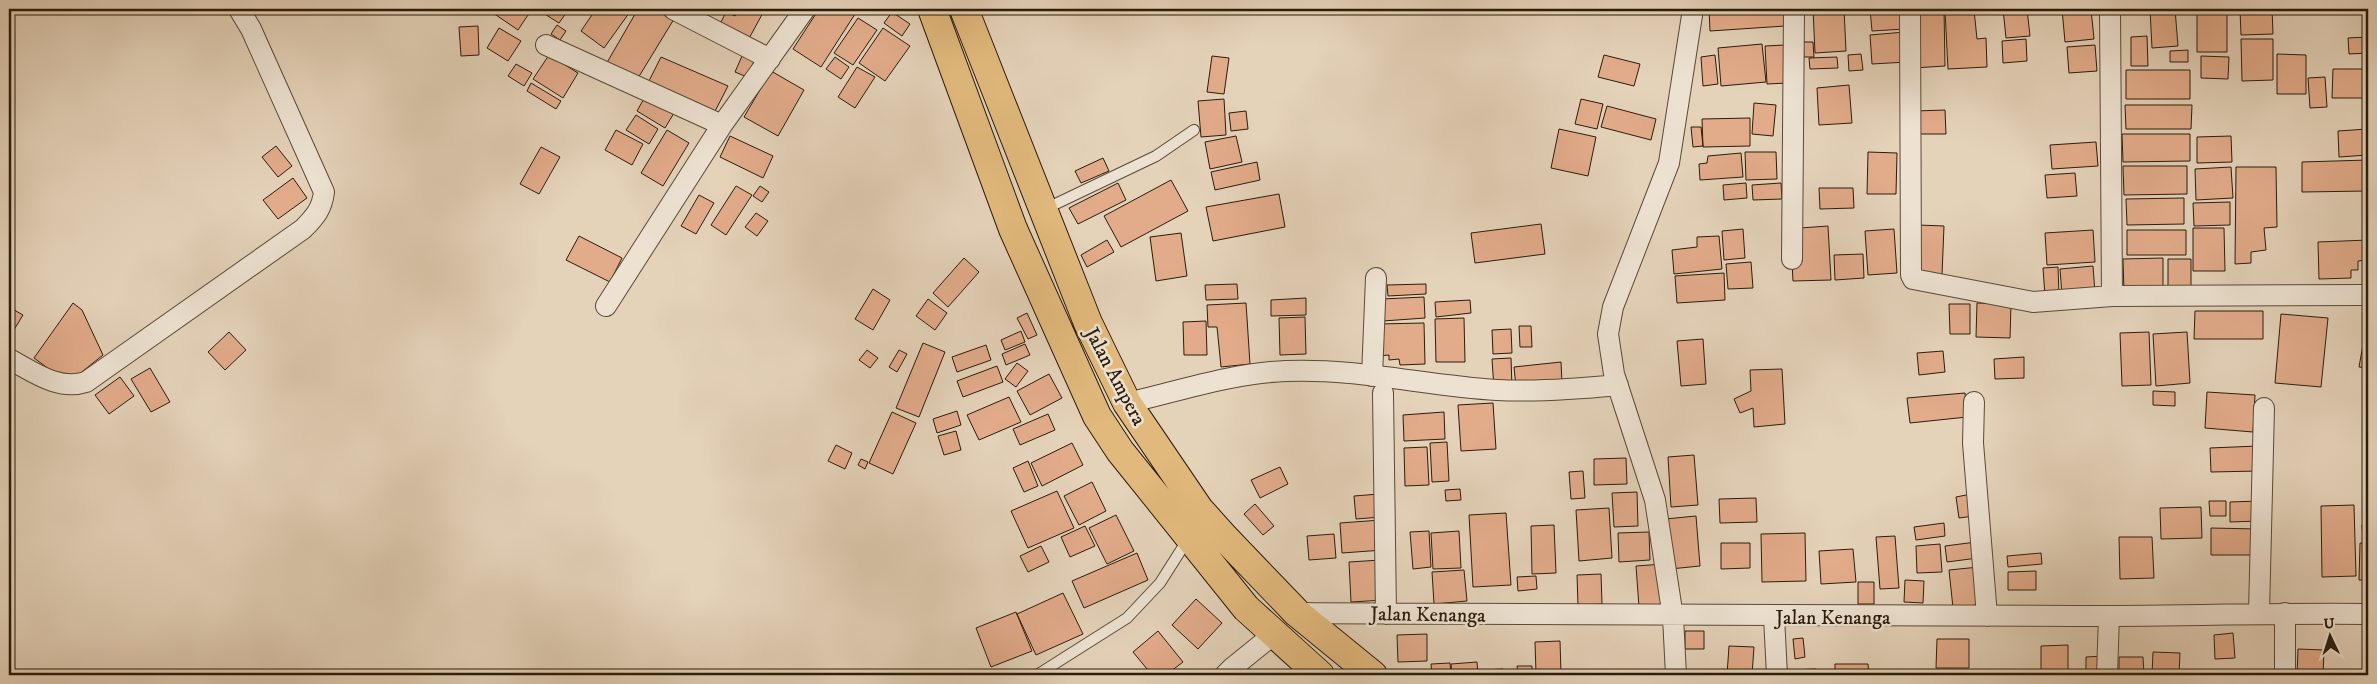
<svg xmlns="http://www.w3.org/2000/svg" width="2377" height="684" font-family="'IM FELL DW Pica',serif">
<rect width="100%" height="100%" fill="#e4d2b9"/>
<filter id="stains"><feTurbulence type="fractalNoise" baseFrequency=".004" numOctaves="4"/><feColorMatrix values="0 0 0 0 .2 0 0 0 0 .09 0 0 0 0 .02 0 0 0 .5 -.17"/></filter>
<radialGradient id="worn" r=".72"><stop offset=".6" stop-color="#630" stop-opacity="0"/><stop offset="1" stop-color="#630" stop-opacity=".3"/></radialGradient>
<path fill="#e2ab8a" stroke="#2b1c0b" d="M497 9H532L518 30 493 13Z
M541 9H569L559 23 540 11Z
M596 9H632L604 48 581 31Z
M638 9H655L674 19 635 83 605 66Z
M738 9H765L746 44 718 28 726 12 735 16Z
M819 9H846L855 14 821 67 793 49Z
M1709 9H1784L1785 26 1710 31Z
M1813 9H1844L1846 51 1815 53Z
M1845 9H1864L1865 12 1846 13Z
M1870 9H1903L1905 29 1872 31Z
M1944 9 1945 66 1913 68 1911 10Z
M2003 9H2027L2030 36 2006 38Z
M2062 9H2091L2094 39 2065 42Z
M2112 9H2146V10L2112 11Z
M2150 9H2175L2178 46 2152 48Z
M2197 9H2227V52H2197Z
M2272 9 2273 34 2241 35 2240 10Z
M1974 10 1977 39 1986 38 1987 67 1948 69 1945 11Z
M892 12 910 24 902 36 884 23Z
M858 18 877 30 853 65 834 53Z
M557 25 566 31 560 40 551 34Z
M478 26 479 55 461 56 459 27Z
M499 28 521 41 508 61 487 48Z
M883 28 910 46 885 81 859 63Z
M1905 32 1907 62 1872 64 1870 35Z
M2147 36 2148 66H2131V37Z
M2367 37V53L2349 54 2348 38Z
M2026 39 2027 61 2003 63 2002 41Z
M2241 39H2273V80L2242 81Z
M1803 42H1813L1814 57H1804Z
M1762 44 1766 82 1721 86 1718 48Z
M1785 45 1788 83 1767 84 1765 46Z
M2095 45 2097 71 2069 73 2067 47Z
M2188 50V62H2170V51Z
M1861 54 1863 70 1849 71 1848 55Z
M2277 54 2306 55V94H2277Z
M549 55 578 73 563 98 533 79Z
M1604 55 1640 64 1634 86 1598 77Z
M1715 55 1718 84 1703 86 1701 57Z
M742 56 754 61 747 77 735 72Z
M1212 56 1229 58 1224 94 1207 92Z
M2201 56 2229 57 2228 79 2201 78Z
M661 57 728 86 712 117 646 87Z
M835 57 849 67 841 79 826 69Z
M1837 57 1838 68 1810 69 1809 58Z
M516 64 532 73 524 86 508 76Z
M857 67 875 77 855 108 838 97Z
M2333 69H2368V98H2332Z
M2126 70H2190V99H2126Z
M771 71 804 90 778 136 744 117Z
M2325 77 2327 107 2310 108 2308 78Z
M531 83 561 101 556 109 527 91Z
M1849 85 1852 123 1819 125 1817 88Z
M646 95 674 113 665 128 637 111Z
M1224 99 1226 135 1201 137 1198 101Z
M1581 99 1603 104 1597 129 1575 124Z
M1754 103 1776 105 1773 136 1752 134Z
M2125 105H2192L2191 129H2126Z
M1607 106 1656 119 1651 140 1601 127Z
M1945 110 1946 134H1916L1915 111Z
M1246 111 1248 129 1231 131 1229 113Z
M636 115 658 129 649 144 626 130Z
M1750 118V146L1703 147 1702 119Z
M1691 127H1701L1703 146 1693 147Z
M1559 129 1596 137 1588 176 1551 168Z
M2368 129V155L2339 157 2338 131Z
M616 130 643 144 632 165 605 150Z
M667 130 689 143 663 186 641 173Z
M2122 134H2190V161L2123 162Z
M730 136 773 156 763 178 720 157Z
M1236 136 1242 162 1210 169 1205 142Z
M2231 136 2232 162 2197 163V137Z
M2096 142 2098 166 2052 169 2050 145Z
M276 146 292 166 278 177 262 157Z
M541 147 560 157 539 194 520 184Z
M1745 152H1776L1777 179 1746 180Z
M1868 152 1897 153 1896 194H1867Z
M1741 153 1743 177 1700 180 1699 164 1707 163 1708 156Z
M1103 158 1109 171 1081 183 1075 171Z
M2368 160V191L2302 192V162Z
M1257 162 1260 180 1215 190 1211 172Z
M2123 166H2187V194L2124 195Z
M2231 167 2233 198 2196 200 2195 169Z
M2236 167H2276L2277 227 2264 228 2266 250 2251 252V263L2235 264Z
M2075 173 2077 196 2047 198 2045 175Z
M293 178 307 198 278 219 263 200Z
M1171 180 1188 211 1121 247 1104 216Z
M1118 183 1126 200 1078 224 1069 208Z
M1746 183 1747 198 1724 200 1723 185Z
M1781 183 1782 199 1753 200 1752 185Z
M736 186 752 195 726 235 711 225Z
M760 186 769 192 762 202 753 196Z
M1819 188H1853L1854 208 1820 209Z
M1279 194 1285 227 1213 241 1206 207Z
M699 195 714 203 696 234 681 226Z
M2184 198V224L2127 225 2126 199Z
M2230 202V225L2194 226 2193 203Z
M756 213 768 221 757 236 745 227Z
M1541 224 1545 254 1475 263 1471 233Z
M1918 225 1944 226 1942 275 1916 274Z
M1828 226 1831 280 1793 281 1792 262H1802L1800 228Z
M2193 228H2224L2225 271H2193Z
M1743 229 1745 258 1724 260 1722 231Z
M1894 229 1897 273 1868 275 1865 231Z
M2093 230 2095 262 2047 265 2045 233Z
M2127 230H2186V255H2127Z
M1181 233 1187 276 1156 281 1150 237Z
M579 236 622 258 610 282 566 260Z
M1719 236 1722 269 1674 274 1672 250 1697 247V237Z
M1107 240 1114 252 1087 267 1081 255Z
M2368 240V260L2358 261V270H2351V278L2319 279 2318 242Z
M1863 254 1864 278 1835 280 1834 255Z
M964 258 979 272 948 307 933 293Z
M2163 258V292L2124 293 2123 259Z
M2168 259H2191V291H2168Z
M1751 262 1753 288 1728 289 1726 264Z
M2093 266 2095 293 2062 295 2060 269Z
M2058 267 2059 295 2045 296 2043 268Z
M1724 273 1725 300 1677 303 1675 276Z
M1237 284 1238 299 1206 300 1205 285Z
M1426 284V294L1388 296 1387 285Z
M873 289 890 300 873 330 855 319Z
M1424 297 1425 318 1383 321 1382 299Z
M1306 298V315L1271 316V300Z
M928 299 947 313 935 330 916 316Z
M1470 300 1471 313 1436 317 1435 302Z
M73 303 82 310 103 355 68 383 34 358Z
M1246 303 1250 364 1221 367 1217 327H1208L1207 305Z
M1977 303 2011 304 2010 338 1976 337Z
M1949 304H1970V334H1950Z
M9 307 23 315 12 333 9 331Z
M2195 311H2263V339H2194Z
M1027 313 1037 335 1028 339 1017 318Z
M2281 314 2328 318 2321 387 2275 383Z
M2368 316V368L2359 367Z
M1305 317 1306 354 1280 355 1279 318Z
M1464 318 1465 362H1436L1435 319Z
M1206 321 1207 355H1184L1183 322Z
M1424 323 1425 364 1400 365 1399 359 1389 360V355L1378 356V324Z
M1519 326H1531L1532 347H1520Z
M1511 329 1512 353 1493 354 1492 330Z
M1021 331 1025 342 1005 350 1001 340Z
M229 332 246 350 225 370 208 352Z
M2149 332 2151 385 2122 386 2120 333Z
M2187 332 2190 383 2156 386 2153 334Z
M1703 339 1706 384 1681 386 1677 341Z
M923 343 945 352 919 417 896 408Z
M1025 344 1030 355 1006 365 1002 354Z
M986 345 991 360 957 372 952 357Z
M867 350 878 358 870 368 859 360Z
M899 350 907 354 897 372 889 367Z
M1943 351 1945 372 1919 375 1917 353Z
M2024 357V378L1995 379 1994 359Z
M1511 358 1512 387 1494 389 1492 359Z
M1561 362 1562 383 1516 387 1514 367Z
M1017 363 1028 371 1016 387 1005 379Z
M997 366 1003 382 963 397 957 381Z
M150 368 170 402 151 412 131 379Z
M1782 369 1785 424 1754 427 1753 408 1740 413 1734 399 1751 391 1750 370Z
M1049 374 1062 398 1030 415 1017 391Z
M120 377 134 396 109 414 95 395Z
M2153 391 2175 392V406L2153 405Z
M2207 392 2255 395 2253 432 2205 428Z
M1965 393 1967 417 1910 423 1907 398Z
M1009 397 1021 422 979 440 967 415Z
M1493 403 1496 449 1461 451 1458 405Z
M957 411 961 425 937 433 933 419Z
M892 412 916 423 893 474 869 463Z
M1444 412 1445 439 1404 441 1403 415Z
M1048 414 1055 430 1020 445 1013 429Z
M956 431 961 450 944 455 938 436Z
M1447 442 1449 481 1432 482 1430 443Z
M1072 443 1083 465 1042 486 1031 463Z
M836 445 852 453 845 469 828 461Z
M2258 446V471L2211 472 2210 448Z
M1427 447 1429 485 1405 486 1404 448Z
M1694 455 1698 505 1671 507 1668 457Z
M1626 458 1627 484 1594 485V459Z
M861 459 868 462 865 469 858 465Z
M1028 461 1038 486 1024 492 1013 468Z
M1280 467 1288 484 1260 498 1251 480Z
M1583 471 1585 498 1571 499 1569 472Z
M1092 482 1106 511 1079 525 1064 496Z
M1460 489 1461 500 1446 501 1445 490Z
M1057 491 1074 528 1028 548 1011 511Z
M1637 492 1638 526 1614 527 1612 493Z
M1379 494 1381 517 1356 519 1354 496Z
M1971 494 1974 516 1959 518 1956 497Z
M1756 498 1757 522 1720 523 1719 499Z
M2209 501H2226V516H2210Z
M2259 501V521L2230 522V502Z
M1255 504 1274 526 1263 535 1244 514Z
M2354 505 2356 576 2322 577 2321 506Z
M2201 507 2202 538 2161 539 2160 508Z
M1609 508 1612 558 1579 561 1576 510Z
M1506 513 1511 585 1473 587 1469 515Z
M1116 515 1134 551 1107 564 1089 528Z
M1696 516 1700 566 1670 569 1665 519Z
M1381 520 1383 550 1342 553 1340 523Z
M1944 523 1945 536 1916 540 1914 527Z
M1554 525 1556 573 1532 574 1531 526Z
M2362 525H2368V541H2363Z
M1085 526 1095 546 1070 557 1061 537Z
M2211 528 2258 529V555H2211Z
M1429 531 1431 567 1413 569 1410 532Z
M1459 531 1461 568 1433 569 1431 533Z
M1649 532 1650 560 1619 562 1618 533Z
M1805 533 1806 581 1762 582 1761 534Z
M1334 534 1336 558 1309 560 1307 536Z
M1895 536 1899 588 1880 589 1876 537Z
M2119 537H2152L2154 578 2120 579Z
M1976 542 1978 558 1947 562 1945 546Z
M1721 543H1750V568L1721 569Z
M2360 543 2368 544V580H2359Z
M1940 544 1942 572 1917 573 1916 546Z
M1041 546 1049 562 1028 572 1020 556Z
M1853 549 1856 582 1821 584 1819 551Z
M1137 553 1148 580 1084 608 1072 581Z
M2041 553 2042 564 2008 567 2007 556Z
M1381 560 1384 600 1351 602 1349 562Z
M1664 564 1667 605 1639 607 1636 566Z
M1979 567 1983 604 1953 608 1949 570Z
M1464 570 1467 601 1434 604 1432 572Z
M2036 571V590H2008V572Z
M1601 574 1602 604 1578 605 1577 575Z
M1536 576 1537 589 1518 591 1517 577Z
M1905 580 1924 581 1923 603 1904 602Z
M1858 582H1874V604H1858Z
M1063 593 1083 634 1036 655 1017 614Z
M1196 599 1222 623 1198 649 1172 625Z
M1016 612 1032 651 991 667 976 628Z
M1158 631 1183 662 1166 675H1152L1133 652Z
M1685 631H1704V649H1685Z
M2233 633 2235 658 2215 659 2214 635Z
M1427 634V661L1398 662 1397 635Z
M1803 638 1805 657 1795 659 1793 639Z
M1937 639H1969V668H1936Z
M1560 641 1561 673H1536L1535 642Z
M2068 645V675H2041V646Z
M1729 646 1754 647 1752 675H1727Z
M2298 649 2324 650 2323 675H2297Z
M2153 652 2180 653 2179 675H2152Z
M2104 656 2105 675H2086V657Z
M2119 657H2143L2144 675H2119Z
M1477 662 1478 675H1452L1451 664Z
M1450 663 1451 675H1432L1431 664Z
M1835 664H1868L1869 675H1835Z
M1517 666H1532V675H1518Z
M1503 669 1504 675H1485V670Z
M1816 669V675H1790V670Z
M1916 672V675H1887V674Z
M1606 673H1622V675H1606Z"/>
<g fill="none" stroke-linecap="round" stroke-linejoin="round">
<g stroke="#594a36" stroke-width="12">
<path id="service" d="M1045 209 1156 156 1194 130
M1037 675 1127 618 1160 583 1188 539"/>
</g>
<g stroke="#594a36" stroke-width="22">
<path id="minor" d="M673 9 770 59
M1910 9 1911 275 1913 279 2033 302 2112 296 2368 295
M2110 9 2112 296
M546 45 722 125
M1792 259 1794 9
M606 306 722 125 805 9
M9 359C34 372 58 391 86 382L303 229C315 217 322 209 324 192L251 29 239 9
M1372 376 1376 278
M1383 393 1386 614
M1974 402 1973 443 1987 616
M1127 403C1179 391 1233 373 1286 371 1357 368 1427 386 1497 390 1538 392 1578 389 1618 385
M1297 613C1557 616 1817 617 2078 616 2175 616 2271 613 2368 614
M2259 613 2264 408
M1774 617 1777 675
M1225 675 1232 668 1274 634
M1676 675 1673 617 1655 500 1614 374 1608 334 1613 307 1669 163 1693 9
M2107 675 2109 616
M2285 675V613"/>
</g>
<g stroke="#2b1c0b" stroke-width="30">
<path id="primary" d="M932 9 1013 229 1097 416 1120 451 1246 608 1320 675
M964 9 1088 323 1127 403 1199 509 1225 538 1297 613 1373 675"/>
</g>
<use href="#service" stroke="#ede2d2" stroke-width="10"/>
<use href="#minor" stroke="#ede2d2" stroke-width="20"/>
<use href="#primary" stroke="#e2b97c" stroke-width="28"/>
</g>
<g text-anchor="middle" stroke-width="5" stroke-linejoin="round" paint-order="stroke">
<g font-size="20" fill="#2b1c0b" stroke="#ede2d2">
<text transform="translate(1116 376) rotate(62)" y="7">Jalan Ampera</text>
<text transform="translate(1428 614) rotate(1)" y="7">Jalan Kenanga</text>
<text x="1833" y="624">Jalan Kenanga</text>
</g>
</g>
<rect width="2377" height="684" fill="none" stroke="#e4d2b9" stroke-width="30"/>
<rect x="10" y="10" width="2357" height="664" fill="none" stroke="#2b1c0b" stroke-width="2.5"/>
<rect x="15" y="15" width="2347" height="654" fill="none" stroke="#2b1c0b"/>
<g transform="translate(2330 636) rotate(356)" stroke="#ede2d2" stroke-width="4" paint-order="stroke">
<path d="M0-4L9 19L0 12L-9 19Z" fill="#2b1c0b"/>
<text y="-8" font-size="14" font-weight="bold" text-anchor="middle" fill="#2b1c0b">U</text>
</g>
<rect width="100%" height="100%" filter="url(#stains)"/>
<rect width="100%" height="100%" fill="url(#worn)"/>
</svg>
